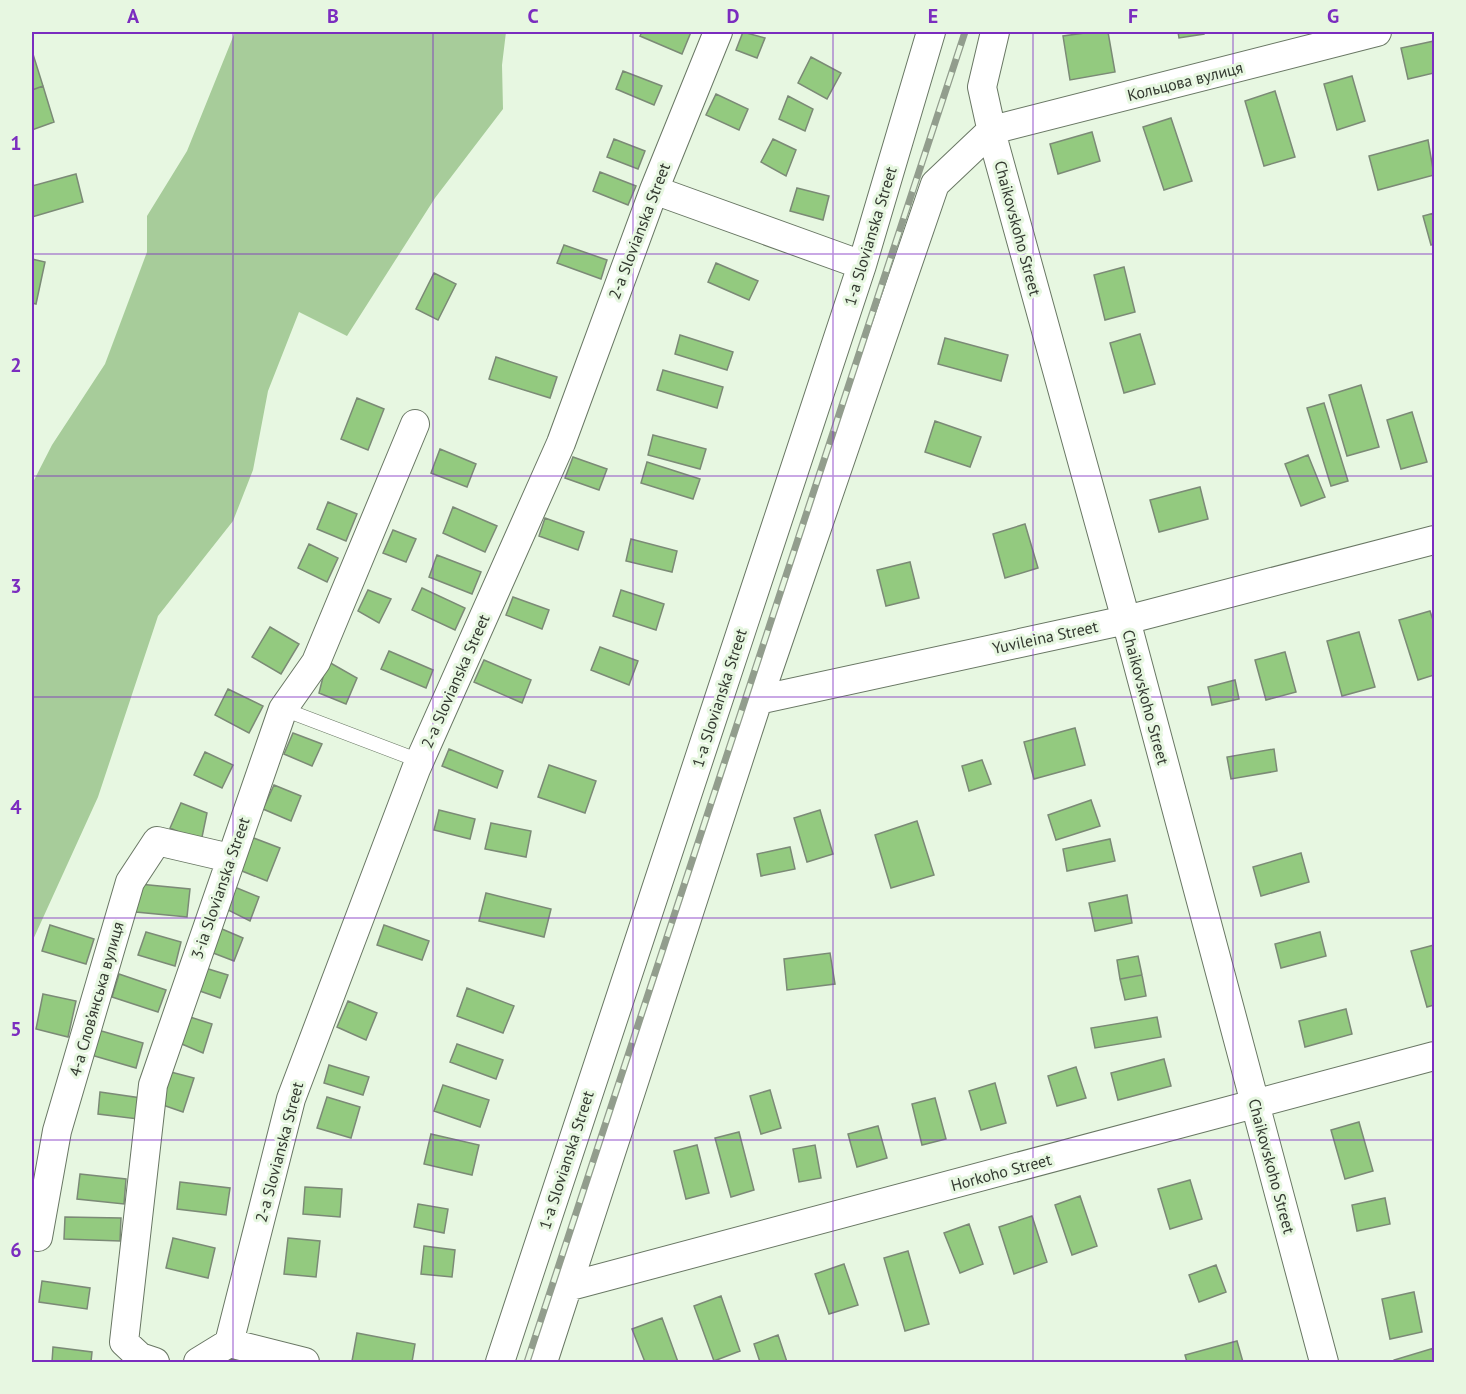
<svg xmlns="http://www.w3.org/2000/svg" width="1466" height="1394" font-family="'PT Sans',sans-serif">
<rect width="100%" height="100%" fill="#e7f7e1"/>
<path fill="#a7cc9a" d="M235 32H506L502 65 503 109 435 198 347 336 299 312 268 391 253 470 233 521 158 616 98 797 32 942V484L52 445 105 364 147 252V216L187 151Z"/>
<path fill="#93ca7f" stroke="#7b8a76" stroke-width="1.5" d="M642 32H691L682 54 640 36Z
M743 32 765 38 757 58 736 50Z
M1092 32H1108L1115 72 1070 80 1063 36Z
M1178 32H1204V34L1179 38Z
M1434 41V73L1408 79 1401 48Z
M32 51 43 86 32 90Z
M811 57 841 73 827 99 798 83Z
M623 71 662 86 654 105 616 89Z
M1352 76 1365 121 1337 130 1324 84Z
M43 86 54 122 32 130V90Z
M1275 91 1295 157 1264 166 1245 101Z
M716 94 748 109 739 130 706 115Z
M788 96 813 109 805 131 779 119Z
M1171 118 1192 181 1164 190 1143 127Z
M1092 132 1100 161 1058 174 1050 144Z
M614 139 645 151 638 169 607 157Z
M773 139 796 150 786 176 761 162Z
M1428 140 1434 175 1378 190 1369 156Z
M600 172 636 186 628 205 593 191Z
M76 174 83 202 32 217V186Z
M797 188 829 196 823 220 790 211Z
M1434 213V244L1431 245 1423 216Z
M564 245 607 260 601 279 557 263Z
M32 259 45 262 36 304 32 303Z
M716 263 758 281 749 300 708 282Z
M1124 267 1135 312 1105 320 1094 275Z
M434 273 456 284 438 320 416 309Z
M1140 334 1155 384 1124 393 1110 343Z
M680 335 733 352 727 370 675 354Z
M945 338 1008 355 1001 381 938 364Z
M496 357 557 377 550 398 489 379Z
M663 370 723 387 717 408 657 390Z
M1361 385 1379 447 1347 456 1329 395Z
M357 398 384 409 368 450 341 439Z
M1324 403 1348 481 1331 486 1307 408Z
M1412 412 1427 462 1401 469 1387 420Z
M935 421 981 437 970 467 925 452Z
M653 435 706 449 700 469 648 455Z
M440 449 476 464 467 487 431 473Z
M1308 455 1325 497 1301 506 1285 464Z
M573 457 607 469 599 490 565 478Z
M647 462 700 479 693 499 641 483Z
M1200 487 1208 519 1159 532 1150 500Z
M328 502 357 514 346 541 317 529Z
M453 507 497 526 485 552 443 533Z
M545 518 584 532 578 550 539 536Z
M1025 524 1038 568 1005 578 993 534Z
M393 530 416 539 406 562 383 553Z
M631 539 677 551 672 572 626 561Z
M309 544 338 558 327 582 298 568Z
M437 555 481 572 472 594 429 577Z
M910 562 919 598 886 606 877 570Z
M422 588 465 608 455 630 412 610Z
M368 590 391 599 379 623 358 611Z
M621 590 664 604 656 630 613 616Z
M513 597 549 610 542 629 506 615Z
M1430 611 1434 623V675L1418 680 1399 620Z
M270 627 299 644 281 674 252 657Z
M1359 632 1375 687 1342 696 1327 641Z
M600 647 638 661 629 685 591 670Z
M389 651 433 670 426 688 381 669Z
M1285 652 1296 692 1266 700 1255 660Z
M484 660 531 680 522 703 474 682Z
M327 661 357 678 346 704 319 693Z
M1235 680 1239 699 1212 705 1208 687Z
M228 689 263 706 249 733 215 715Z
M1075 728 1085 765 1034 779 1024 742Z
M293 733 322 744 312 766 284 754Z
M449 749 503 771 497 788 442 766Z
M1274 749 1277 771 1231 779 1227 757Z
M205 752 233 765 222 788 194 775Z
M982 760 991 784 969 791 962 766Z
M549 765 596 781 585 813 538 797Z
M274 785 301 796 291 821 263 809Z
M1091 800 1100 826 1056 840 1048 815Z
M181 803 207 813 201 842 170 828Z
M439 810 475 819 470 839 434 830Z
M820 810 833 854 807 862 794 818Z
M917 821 934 875 891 888 875 835Z
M491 823 531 831 526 857 485 849Z
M251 837 280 848 267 881 237 869Z
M1110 839 1115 861 1067 871 1063 849Z
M790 847 795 869 761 876 757 854Z
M1301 853 1309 882 1261 896 1253 867Z
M139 884 190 889 187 917 136 912Z
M232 886 259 897 250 921 224 908Z
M486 893 551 909 544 937 479 921Z
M1127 895 1132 923 1095 931 1089 903Z
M50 925 94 939 86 964 42 951Z
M384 925 429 941 422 960 377 945Z
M215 926 243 938 234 961 208 951Z
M146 932 181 942 175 966 138 955Z
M1320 932 1326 956 1281 968 1275 944Z
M1434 945V1005L1427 1007 1411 951Z
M830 953 835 984 787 990 784 959Z
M1138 956 1142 975 1120 979 1117 960Z
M202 967 228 975 220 998 194 989Z
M119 974 166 990 158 1012 112 997Z
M1142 975 1146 996 1125 1000 1120 979Z
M467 988 514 1006 503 1033 457 1016Z
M43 994 76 1001 68 1037 36 1029Z
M348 1001 377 1013 366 1040 337 1027Z
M1346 1009 1352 1034 1305 1047 1299 1021Z
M187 1016 212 1024 203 1053 177 1042Z
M1157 1017 1161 1037 1095 1048 1091 1028Z
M98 1030 143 1043 136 1068 91 1055Z
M457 1044 503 1060 496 1079 450 1062Z
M1164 1059 1171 1086 1118 1100 1111 1073Z
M329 1065 369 1077 363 1095 324 1083Z
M1076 1067 1086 1098 1057 1106 1048 1076Z
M167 1071 194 1078 183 1112 157 1103Z
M995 1083 1006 1123 981 1130 969 1091Z
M443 1085 489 1100 480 1127 434 1111Z
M770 1090 781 1128 761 1134 750 1096Z
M100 1092 141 1098 138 1119 98 1114Z
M327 1097 360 1107 351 1138 317 1128Z
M935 1098 946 1139 922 1145 912 1104Z
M1359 1122 1373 1171 1345 1179 1331 1130Z
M878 1126 887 1158 857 1167 848 1134Z
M739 1132 754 1190 731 1197 715 1138Z
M431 1134 479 1145 472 1175 424 1164Z
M697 1145 709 1193 686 1199 674 1151Z
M815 1145 821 1178 799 1182 793 1149Z
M80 1174 126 1179 124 1204 77 1199Z
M1190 1180 1202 1219 1170 1229 1158 1189Z
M180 1182 230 1188 226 1215 177 1209Z
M305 1187 342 1189 340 1217 303 1214Z
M1080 1196 1097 1246 1072 1255 1055 1205Z
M1385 1198 1390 1224 1357 1231 1352 1205Z
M418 1204 448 1209 444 1233 414 1227Z
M1032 1216 1047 1262 1014 1274 999 1227Z
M65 1217 121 1218 120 1241 64 1239Z
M969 1224 983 1264 960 1273 944 1233Z
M173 1238 215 1248 208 1278 166 1268Z
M288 1238 320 1241 316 1277 284 1274Z
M424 1246 455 1250 452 1277 421 1274Z
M908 1251 929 1324 905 1331 884 1258Z
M844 1264 858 1305 829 1314 815 1274Z
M1216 1265 1226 1292 1199 1302 1189 1275Z
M42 1281 90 1288 87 1309 39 1302Z
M1414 1292 1422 1332 1390 1339 1382 1299Z
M721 1296 740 1351 714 1361 694 1306Z
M662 1318 678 1362H645L632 1329Z
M357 1333 415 1344 412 1362 352 1361Z
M778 1335 787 1362H760L754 1344Z
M1237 1341 1243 1362H1187L1185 1355Z
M53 1347 92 1352 91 1362H52Z
M1434 1348V1362H1394V1360Z"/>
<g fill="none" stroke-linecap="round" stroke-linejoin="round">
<g stroke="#697764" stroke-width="15">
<path id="lane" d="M283 709 420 761"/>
</g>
<g stroke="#697764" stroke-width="30">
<path id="street" d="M995 32 982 87 995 146 1126 620 1324 1362
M654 190 862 265
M758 700 1126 620 1434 540
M38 1237 57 1131 130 882 157 841 230 858
M567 1287 1434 1056
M229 1343 291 1099 416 769 561 443 654 190 718 32
M155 1362 140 1357 124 1342 153 1085 283 709 316 662 415 424
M198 1362 229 1343 305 1362
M500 1362 862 265 931 32
M543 1362 758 700 935 184 992 130 1377 32"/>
</g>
<use href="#lane" stroke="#fff" stroke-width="14"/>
<use href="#street" stroke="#fff" stroke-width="28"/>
<g stroke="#929d8d" stroke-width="7">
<path id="rail" d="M527 1362 965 32"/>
</g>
<use href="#rail" stroke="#e7f7e1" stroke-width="4.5" stroke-dasharray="14" stroke-linecap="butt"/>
</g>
<path fill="none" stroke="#7b2cbf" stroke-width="1.5" stroke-opacity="0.55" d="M233 32V1362M433 32V1362M633 32V1362M833 32V1362M1033 32V1362M1233 32V1362M32 254H1434M32 476H1434M32 697H1434M32 918H1434M32 1140H1434"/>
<g text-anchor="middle" stroke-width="6" stroke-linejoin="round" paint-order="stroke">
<g font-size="16" fill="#32382f" stroke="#e7f7e1">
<text transform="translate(1185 81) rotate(-14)" y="6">Кольцова вулиця</text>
<text transform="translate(1018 228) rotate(75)" y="6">Chaikovskoho Street</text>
<text transform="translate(639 231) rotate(-69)" y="6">2-a Slovianska Street</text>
<text transform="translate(870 236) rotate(-73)" y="6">1-a Slovianska Street</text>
<text transform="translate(1045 637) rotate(-12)" y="6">Yuvileina Street</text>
<text transform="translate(455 681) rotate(-66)" y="6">2-a Slovianska Street</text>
<text transform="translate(1146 697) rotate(75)" y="6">Chaikovskoho Street</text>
<text transform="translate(719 698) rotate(-72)" y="6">1-a Slovianska Street</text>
<text transform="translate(220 888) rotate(-71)" y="6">3-ia Slovianska Street</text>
<text transform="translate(96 999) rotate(-74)" y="6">4-а Слов’янська вулиця</text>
<text transform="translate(279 1152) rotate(-75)" y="6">2-a Slovianska Street</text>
<text transform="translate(566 1160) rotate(-72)" y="6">1-a Slovianska Street</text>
<text transform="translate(1272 1166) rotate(75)" y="6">Chaikovskoho Street</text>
<text transform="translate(1001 1172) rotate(-15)" y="6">Horkoho Street</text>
</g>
</g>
<rect width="1466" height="1394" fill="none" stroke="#e7f7e1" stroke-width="66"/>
<rect x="33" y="33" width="1400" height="1328" fill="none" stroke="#7b2cbf" stroke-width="2"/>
<g font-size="20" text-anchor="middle" font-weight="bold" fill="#7b2cbf">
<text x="133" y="23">A</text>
<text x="333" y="23">B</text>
<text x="533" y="23">C</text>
<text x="733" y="23">D</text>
<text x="933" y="23">E</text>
<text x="1133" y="23">F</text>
<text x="1333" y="23">G</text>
<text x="16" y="150">1</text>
<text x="16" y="372">2</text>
<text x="16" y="593">3</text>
<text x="16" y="814">4</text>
<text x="16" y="1036">5</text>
<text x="16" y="1257">6</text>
</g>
</svg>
